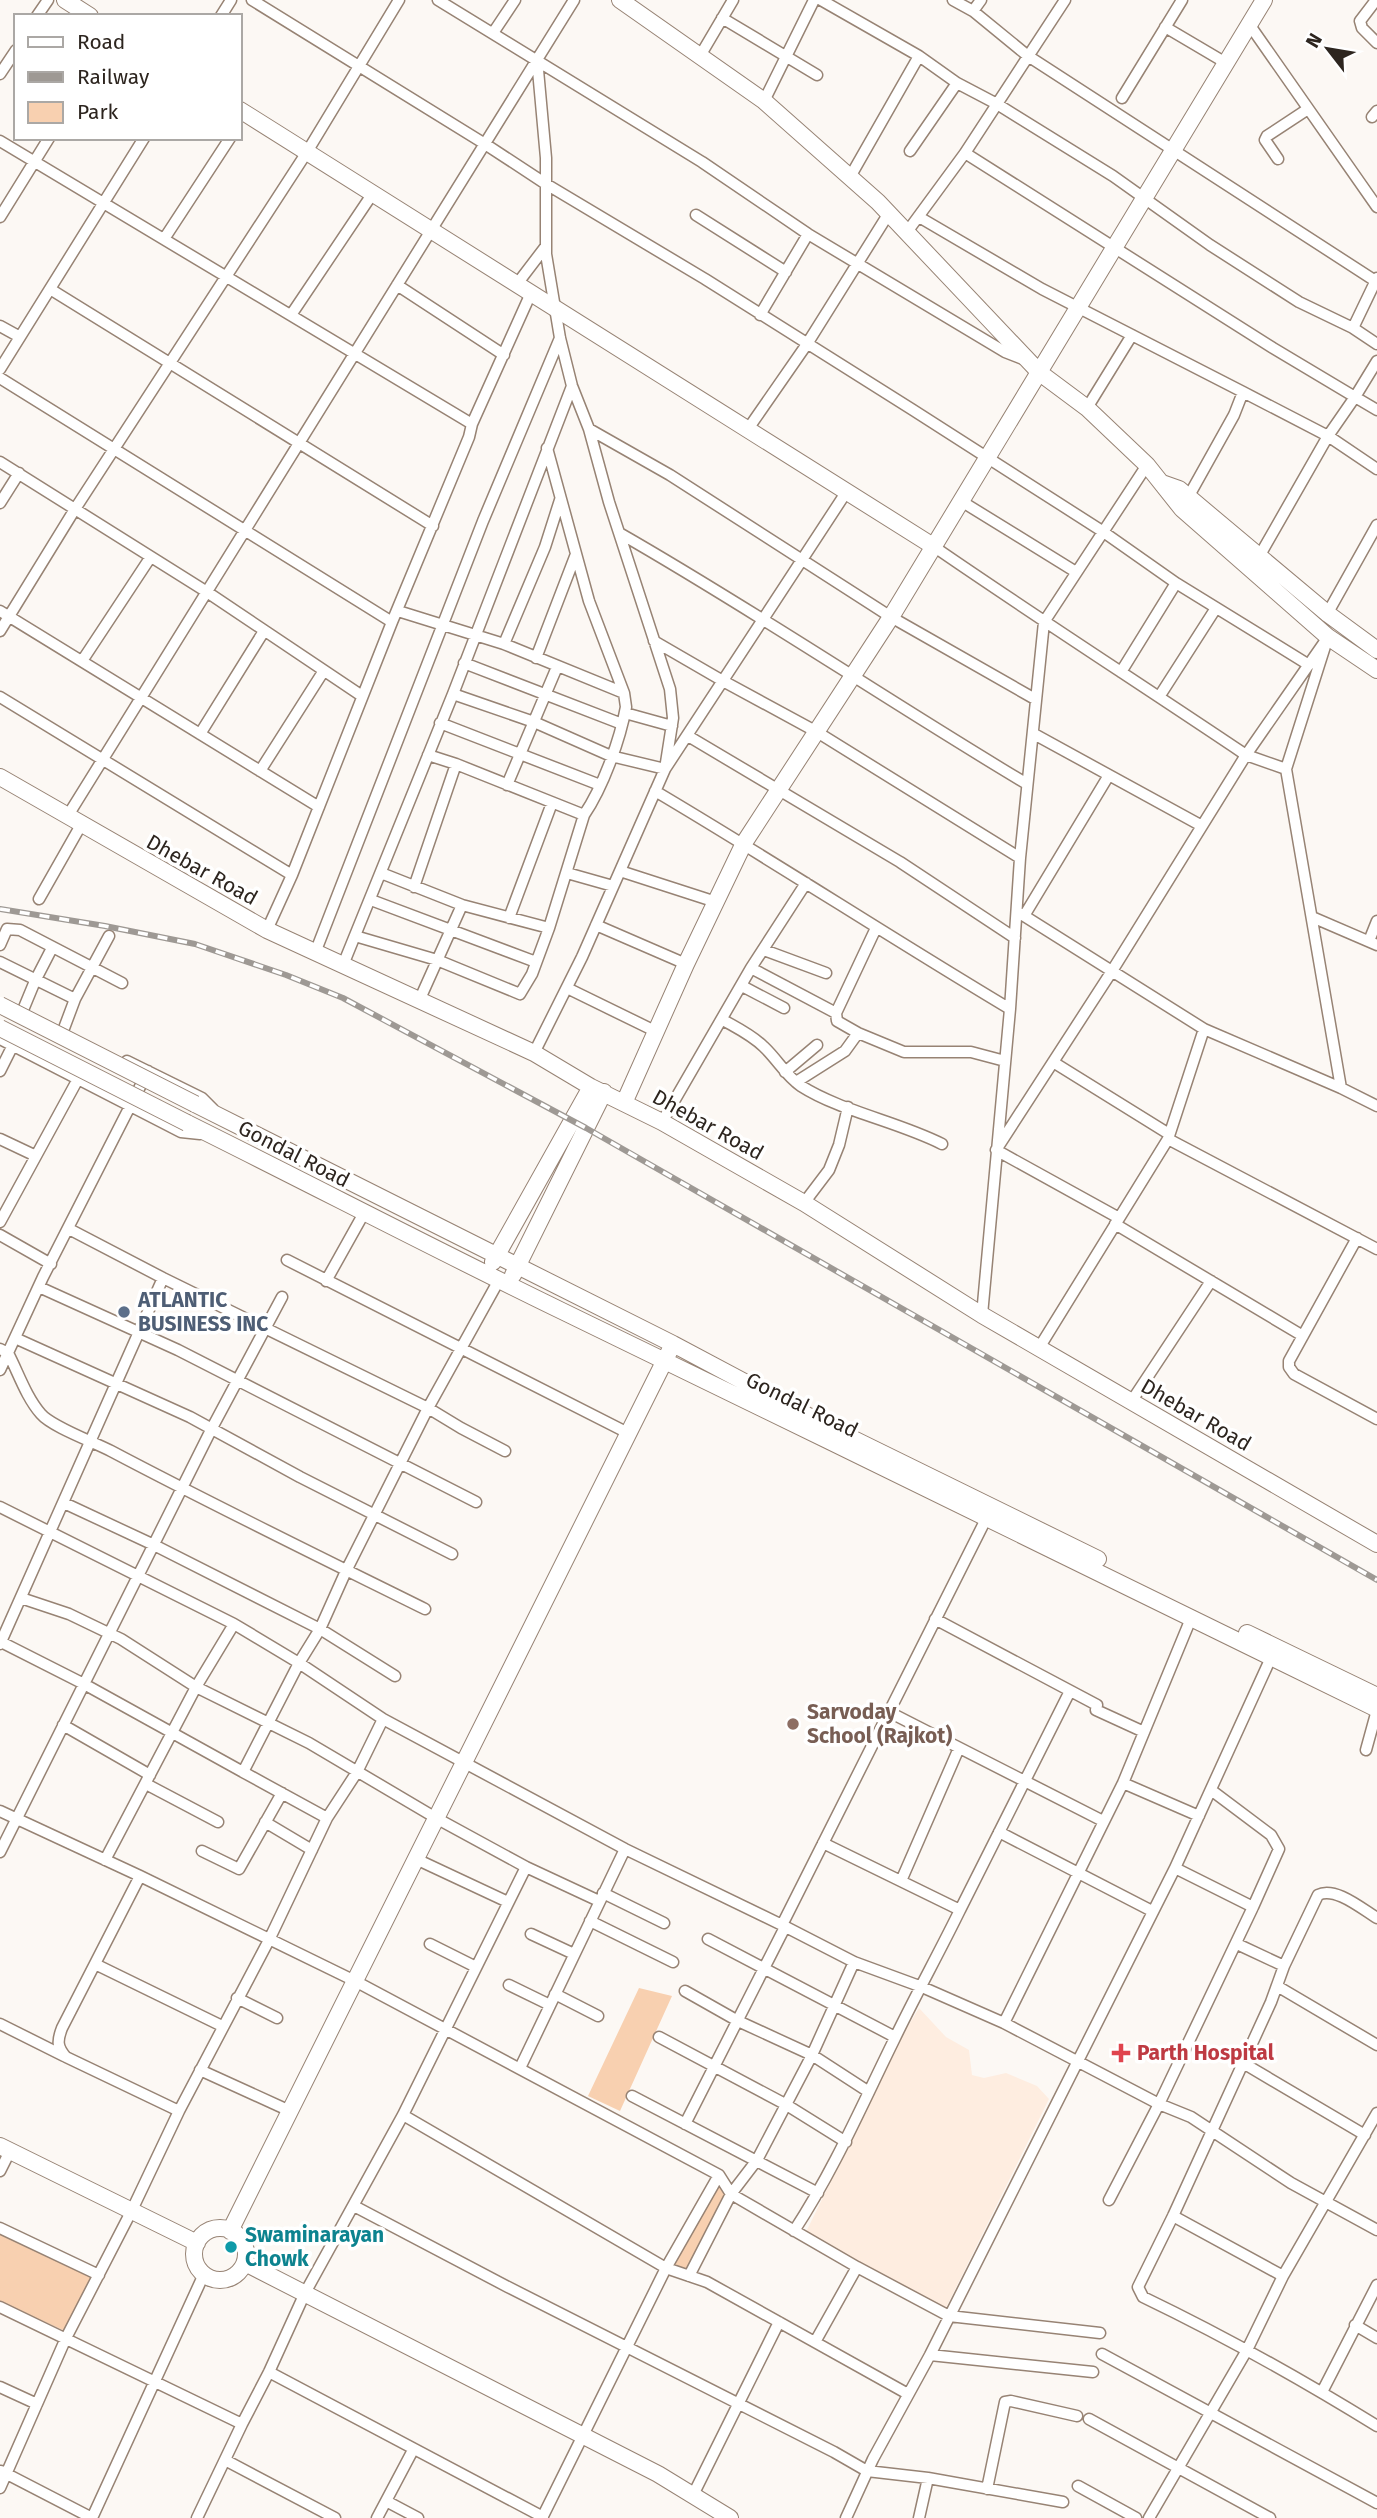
<svg xmlns="http://www.w3.org/2000/svg" width="1377" height="2518" font-family="'Fira Sans',sans-serif">
<rect width="100%" height="100%" fill="#fcf8f4"/>
<path fill="#feede0" d="M919 2008 946 2037 969 2050 972 2075 984 2078 1006 2073 1037 2086 1049 2099 946 2308 805 2234 902 2036Z"/>
<path fill="#f8d0b0" d="M639 1988 672 1996 620 2111 588 2096Z
M716 2181 731 2194 689 2276 670 2261Z
M0 2233 94 2277 65 2331 0 2302Z"/>
<g fill="none" stroke-linecap="round" stroke-linejoin="round">
<g stroke="#978374" stroke-width="13">
<path id="street" d="M252 0 485 144 546 184 705 279 913 410 1102 531 1176 583 1309 665
M438 0 702 162 808 234 1005 352 1023 359
M821 0 919 56 957 83 997 104 1113 176 1210 245 1299 302 1353 328 1377 344
M953 0 973 11 981 0
M1376 0 1360 21 1362 28 1377 43
M973 11 1028 56 1377 282
M37 16 48 0
M221 16 231 0
M722 18 817 75
M1249 24 1377 207
M1165 27 1226 63
M493 33 515 0
M700 56 733 0
M0 74 16 50
M1122 98 1182 0
M764 101 814 0
M1372 117 1377 111
M0 141 472 424
M910 151 957 83
M965 153 1273 348 1355 397 1328 436 1377 469
M1278 159 1265 140 1267 136 1308 109
M850 177 919 56
M696 215 786 272
M0 217 49 138
M919 217 1042 289 1243 392 1234 415 1186 501
M907 232 965 153 1065 0
M164 239 230 138
M517 284 546 246
M397 285 504 355
M50 289 433 526
M291 315 373 193
M760 315 808 234
M0 326 20 337
M1353 328 1377 278
M1377 361 1355 397 1377 410
M0 369 144 138
M0 378 392 622
M1243 392 1328 436 1256 562
M1087 408 1132 335
M589 429 670 475 891 617 1035 699
M748 429 807 344 889 213
M547 448 589 601 624 693
M0 462 207 592 362 696
M961 501 1076 572
M0 503 19 473
M621 534C759 613 891 703 1027 784
M933 546C1036 617 1142 685 1246 755L1112 971 996 1150 1119 1218
M0 611 319 807
M1326 616 1377 525
M0 631 75 509 307 152 399 0
M1328 637 1286 769 1246 755Z
M654 641 723 681 817 732 1020 858
M504 644 545 547 560 500
M536 658 576 554
M82 661 150 558
M464 663 622 724
M1121 672 1176 583
M453 694 534 722 611 756 665 769 847 491
M0 697 292 875
M1159 697 1216 608
M625 713 672 726
M440 723 600 785
M200 734 264 631
M1034 734 1202 826
M688 736 900 862 1015 938
M428 755 456 764 584 815
M1286 769 1341 1088 1377 1106
M260 771 323 672
M507 785 557 667
M655 791C775 862 891 938 1010 1009
M67 817 574 0
M620 871 716 902
M381 873 462 905 549 928 584 815C603 787 620 740 626 707L624 693 504 644 398 611
M567 873 613 886
M414 887 456 764
M39 899 81 825
M371 900 536 962
M1018 912 1204 1029 1168 1139 1039 1348
M1024 916 1109 775
M1312 917 1377 945
M509 918 552 803
M596 925 686 964
M876 928 836 1013 837 1021 858 1033 904 1052H971L1005 1061
M267 930 292 875 392 622 469 437 472 424 531 293
M355 936 437 960 520 994 532 974 549 928
M1369 941 1377 921
M0 945 7 929 20 930 122 983
M764 950 826 973
M315 953 483 521 560 338
M0 962 75 999
M343 965 453 694 572 386
M751 968 836 1013
M742 986 784 1008
M567 988 657 1032
M419 1001 462 905
M23 1010 35 981 52 948
M723 1020C737 1028 752 1035 764 1047 777 1059 786 1076 801 1086 840 1111 899 1122 942 1144
M1204 1029 1341 1088
M63 1031 75 999 109 936
M0 1039 181 1132 200 1134
M534 1053 582 957 665 769 673 718 670 689 609 502 589 429 572 386 560 338 546 254V158L537 59
M127 1061 202 1098 213 1109
M1053 1062 1169 1134
M0 1071 13 1045
M785 1072 817 1045
M796 1082 845 1051 858 1033
M662 1122 751 968 806 883
M0 1139 36 1156
M1168 1139 1377 1249
M804 1203 829 1170 839 1145 848 1107
M0 1222 78 1079
M1115 1224 1303 1336
M69 1229 163 1278 428 1408 461 1428 505 1451
M0 1235 51 1264
M1357 1238 1289 1361V1367L1294 1374 1377 1419
M287 1260 628 1433
M326 1281 364 1213
M39 1287 178 1350 476 1502
M982 1315 1010 1009 1020 858 1044 622 1147 465
M15 1338 190 1417 300 1477 452 1554
M0 1349 8 1353C18 1372 26 1397 41 1414 52 1427 94 1442 111 1451 215 1506 320 1557 425 1609
M0 1370 43 1277 148 1071
M1131 1402 1211 1281
M64 1503 154 1545 320 1629 395 1676
M0 1507 234 1624 299 1663 383 1719 625 1849 782 1925 986 1519
M21 1598 69 1614 121 1639 196 1687 309 1743 436 1818 526 1867 599 1901
M935 1619 1097 1705 1096 1710 1144 1732
M1 1642 84 1684 243 1772
M0 1644 163 1278
M889 1712 1103 1821
M63 1725 150 1775
M1366 1750 1377 1710
M1123 1783 1199 1816
M146 1784 218 1822
M1211 1790 1271 1835 1279 1849 1253 1907
M0 1811 140 1876 355 1981 719 2175 731 2194 857 2267 949 2316 1100 2333
M327 1818 243 1772 299 1663 320 1629 346 1571 428 1408 499 1280
M265 1822 312 1850
M999 1832 1152 1911
M823 1843 960 1910 1070 1691
M202 1851 239 1869 282 1793
M0 1852 212 1428 282 1297
M416 1859 508 1902
M105 1860 196 1687 234 1624
M140 1876 62 2028C57 2041 57 2047 66 2057L179 2111
M901 1881 959 1748
M603 1893 664 1923
M1377 1918C1362 1909 1335 1886 1318 1895L1284 1966 1271 2002 1173 2216 1138 2287 1143 2297C1224 2336 1301 2379 1377 2426
M590 1921 673 1962
M782 1925 854 1962 922 1987 1004 2023 1159 2104 1191 2117 1291 2183 1377 2230
M531 1934 574 1954
M708 1939 895 2037
M430 1944 476 1967
M1237 1944 1284 1966
M95 1964 222 2026
M509 1985 550 2005
M1277 1986 1377 2045
M685 1991 738 2021 812 2055 869 2092
M555 1994 598 2016
M237 1998 277 2018
M1004 2023 1123 1783 1192 1616
M0 2024 64 2056
M659 2037 785 2104 846 2142
M1243 2063 1365 2135
M520 2068 625 1849
M200 2070 290 2111
M632 2096 818 2193
M403 2115 666 2268 707 2282 908 2394
M685 2124 785 1927
M0 2171 10 2151
M1109 2200 1159 2104 1253 1907 1175 1868
M354 2206 508 2287 834 2452 867 2471 928 2478 1063 2502
M1173 2216 1283 2276
M0 2228 99 2275
M794 2231C834 2170 862 2105 894 2040 915 1996 939 1953 960 1910
M689 2276 731 2194 757 2160 812 2055 854 1962
M0 2307 242 2424
M1355 2325 1377 2338
M815 2342 857 2267
M1102 2354 1377 2503
M930 2355 1093 2372
M269 2372 543 2517
M0 2387 37 2404
M1322 2392 1377 2285
M1089 2419 1270 2518
M225 2460 335 2518
M1 2471 92 2518
M1078 2486 1136 2518
M0 2488 66 2338 132 2210 179 2111 269 1940 327 1818 357 1772 383 1719
M987 2489 1005 2402 1011 2401 1077 2416
M693 2495 779 2322
M386 2501 418 2518
M92 2518 204 2274
M197 2518 242 2424 269 2372 305 2293 403 2115 526 1867
M377 2518 413 2450
M542 2518 666 2268 719 2175
M846 2518 873 2459 930 2355 1175 1868 1274 1651
M919 2518 928 2478
M1149 2518 1247 2350 1283 2276 1377 2113"/>
</g>
<g stroke="#978374" stroke-width="18">
<path id="secondary" d="M65 0 90 16
M620 0 764 101 878 202 1040 373 1087 408 1147 465 1182 509 1328 637 1377 670
M240 110 933 546
M1162 483 1179 489 1328 614 1377 650
M0 777 267 930 534 1053 591 1087 662 1122 804 1203 982 1315 1377 1544
M624 1103 686 964 744 843 891 617 1264 0
M195 1104 673 1344 831 1428 1098 1559
M187 1123C312 1185 436 1250 562 1311 834 1443 1106 1576 1377 1709
M493 1262 591 1087
M513 1275 604 1092
M1247 1633 1377 1696
M0 2146 197 2243
M194 2254a26 26 0 1 1 52 0a26 26 0 1 1-52 0Z
M230 2231 670 1350
M245 2263 658 2474 730 2518"/>
</g>
<use href="#street" stroke="#fff" stroke-width="10"/>
<use href="#secondary" stroke="#fff" stroke-width="16"/>
<g stroke="#9e9994" stroke-width="6">
<path id="rail" d="M0 909 105 926 195 944 286 975 343 998 586 1128 1377 1580"/>
</g>
<use href="#rail" stroke="#fff" stroke-width="3.5" stroke-dasharray="10" stroke-linecap="butt"/>
<g stroke="#978374" stroke-width="18" stroke-linecap="butt">
<path id="secondary-bridge" d="M0 1005 195 1104
M0 1028 187 1123"/>
</g>
<use href="#secondary-bridge" stroke="#fff" stroke-width="16"/>
</g>
<circle fill="#5c6f8a" stroke="#fff" stroke-width="2.5" cx="124" cy="1312" r="7"/>
<circle fill="#8d6e63" stroke="#fff" stroke-width="2.5" cx="793" cy="1724" r="7"/>
<path fill="#e0444e" stroke="#fff" stroke-width="2.5" d="M1117.5 2042.5h7v7h7v7h-7v7h-7v-7h-7v-7h7z"/>
<circle fill="#0f9aa8" stroke="#fff" stroke-width="2.5" cx="231" cy="2247" r="7"/>
<g text-anchor="middle" stroke-width="7" stroke-linejoin="round" paint-order="stroke">
<g font-size="21" fill="#2d251f" stroke="#fff">
<text transform="translate(202 870) rotate(29)" y="7">Dhebar Road</text>
<text transform="translate(708 1125) rotate(29)" y="7">Dhebar Road</text>
<text transform="translate(294 1154) rotate(27)" y="7">Gondal Road</text>
<text transform="translate(802 1405) rotate(26)" y="7">Gondal Road</text>
<text transform="translate(1196 1415) rotate(30)" y="7">Dhebar Road</text>
</g>
<g font-size="21" font-weight="bold" fill="#4e5e75" stroke="#fff" text-anchor="start">
<text x="138" y="1307">ATLANTIC<tspan x="138" dy="24">BUSINESS INC</tspan></text>
</g>
<g font-size="21" font-weight="bold" fill="#785e54" stroke="#fff" text-anchor="start">
<text x="807" y="1719">Sarvoday<tspan x="807" dy="24">School (Rajkot)</tspan></text>
</g>
<g font-size="21" font-weight="bold" fill="#be3a42" stroke="#fff" text-anchor="start">
<text x="1137" y="2060">Parth Hospital</text>
</g>
<g font-size="21" font-weight="bold" fill="#0d838f" stroke="#fff" text-anchor="start">
<text x="245" y="2242">Swaminarayan<tspan x="245" dy="24">Chowk</tspan></text>
</g>
</g>
<rect x="14" y="14" width="228" height="126" fill="#ffffff" stroke="#aba8a5" stroke-width="2"/>
<rect x="28" y="37" width="35" height="10" fill="#ffffff" stroke="#aba8a5" stroke-width="2"/>
<text x="77" y="49" font-size="21" fill="#2d251f">Road</text>
<rect x="28" y="72" width="35" height="10" fill="#9e9994" stroke="#aba8a5" stroke-width="2"/>
<text x="77" y="84" font-size="21" fill="#2d251f">Railway</text>
<rect x="28" y="102" width="35" height="21" fill="#f8d0b0" stroke="#aba8a5" stroke-width="2"/>
<text x="77" y="119" font-size="21" fill="#2d251f">Park</text>
<g transform="translate(1328 49) rotate(301)" stroke="#ffffff" stroke-width="5" paint-order="stroke">
<path d="M0-5L12 26L0 18L-12 26Z" fill="#2d251f"/>
<text y="-10" font-size="19" font-weight="bold" text-anchor="middle" fill="#2d251f">N</text>
</g>
</svg>
